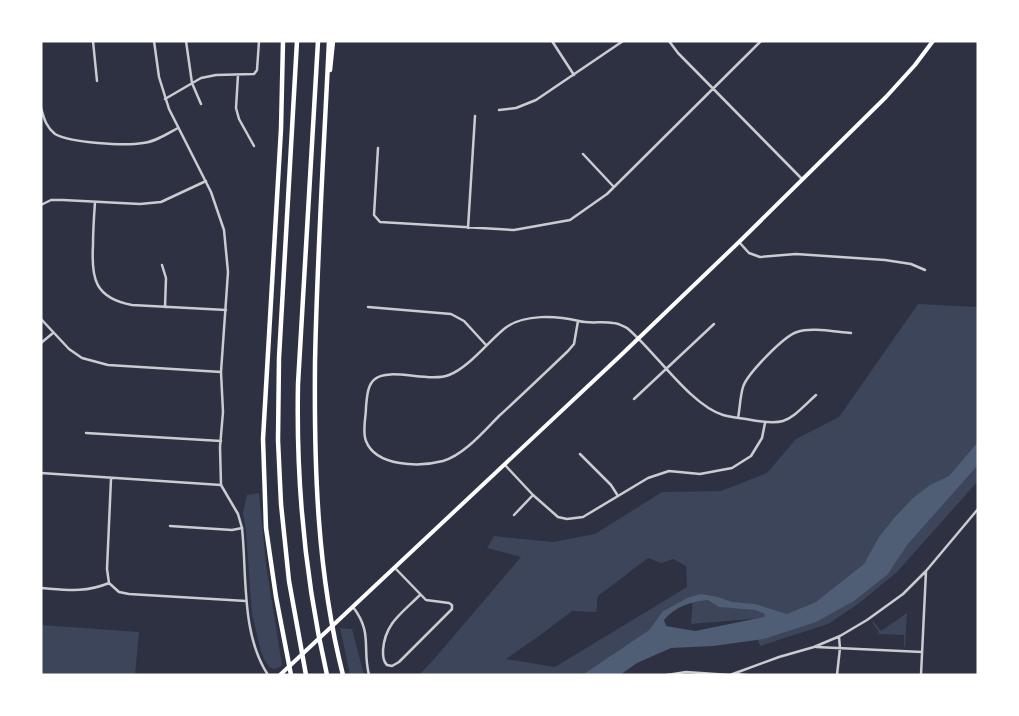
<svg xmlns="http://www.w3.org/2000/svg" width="1019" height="716" font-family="Karla,sans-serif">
<rect width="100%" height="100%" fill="#2d3142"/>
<path fill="#3c4559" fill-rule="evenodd" d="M918 304 978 307V481L897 572 858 604 828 624 760 646 753 625 763 618 691 624 693 597 687 598 663 611 649 630 582 675H419L435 658 521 557 487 548 494 536 553 542 595 534 662 492 721 491 767 473 796 439 839 417ZM648 558 661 563 673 559 686 566 687 587 555 667 506 659 539 636 572 611 596 612C598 606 596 602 598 596Z
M259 493 266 565 282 665C262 684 257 627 252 615L246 531 243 513 247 495Z
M907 613 905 647H904V635L877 634 879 632 872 622 873 621 881 631Z
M41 625 139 632 135 675H41Z
M340 628 352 629 364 675H350Z"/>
<path fill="#4f5d75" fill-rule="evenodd" d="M978 442V465L907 545 888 574 854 601 816 622 764 639 713 646 671 648 637 663 620 675H582L649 630 663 611 687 598 701 594 718 597 732 602 755 604 787 614 816 602 864 564 879 537 894 518 913 498 930 485 949 476ZM708 600 719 607 755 610 765 614 764 617 695 631 666 626 664 620C676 606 690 602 708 600Z"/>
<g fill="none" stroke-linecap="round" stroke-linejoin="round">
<path stroke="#caccd0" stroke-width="2.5" d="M93 41 97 81
M186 41 192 83 201 104
M552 41 574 75
M669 41 678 53 802 179
M238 75 236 108 239 119 254 146
M165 99 201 78 216 75 254 74 257 70 259 41
M41 108C44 118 46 127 55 134 70 143 125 146 143 143 155 142 167 134 178 128
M499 110 516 108 536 100 623 41
M378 148 374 215 380 222 514 230 570 220 607 194 761 41
M583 154 613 186
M95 202C94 216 93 230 93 245 91 279 95 298 132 305L226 310
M41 205 51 200H63L140 204 161 202 206 181
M468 228 475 116
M739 242 749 253 760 257 796 254 885 260 911 264 925 270
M162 265 166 278 165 307
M368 307 451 314 464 321 486 345
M578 321 574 344 568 351C545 373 522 395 499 416 484 431 464 455 443 461 420 467 376 467 366 441 362 431 366 418 366 407 367 398 367 385 375 379 388 367 430 383 449 375 468 368 487 343 504 329 523 313 558 316 579 321 590 324 602 321 613 323 618 323 623 326 627 328 654 350 690 405 723 415 730 417 738 418 746 419 787 427 787 422 816 395
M41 343 53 333
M634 399 714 324
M738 418C740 408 740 397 743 387 747 374 784 336 797 332 811 327 836 332 851 333
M86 433 221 441
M580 454 611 485 618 496
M505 465 533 495 558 517 567 519 583 517 648 478 669 471 700 474 732 468 751 456 762 438 765 423
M41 473 221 485
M514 515 533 495
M170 526 232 530 242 528
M395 568 426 600 449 603 452 605V609L399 662 392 666 387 665C383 661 383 656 383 650 385 623 402 613 420 595
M109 583 119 592 129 594 246 601
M109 583 107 569 111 479
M41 588C67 590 85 593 109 583
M353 607C373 633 362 648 369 675
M816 647 922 652
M733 674 746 675
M667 675 686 672 730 675 779 657 814 647 840 636 867 620 903 594 926 571 978 509
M837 675 840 648 839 637
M921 675 926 571"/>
<path stroke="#caccd0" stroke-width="2.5" d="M154 41 159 77 169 109 211 192 224 230 228 272 221 372 223 412 220 447 221 485 238 514 242 528C247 575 241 634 268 675
M41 319 69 349 82 358 108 365 221 372"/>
<path stroke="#fff" stroke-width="4" d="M280 675 619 357 739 242 886 97 915 65 933 41"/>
<path stroke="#fff" stroke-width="4.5" d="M283 41 281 129 263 439 266 528 276 597 291 675
M297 41 279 358 278 440 281 504 289 581 306 675
M318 41 298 384C296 482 305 579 327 675
M329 41C324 148 317 256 315 363 314 467 317 573 343 675
M330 70 333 41"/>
</g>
<rect width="1019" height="716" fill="none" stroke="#ffffff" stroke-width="85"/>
</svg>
